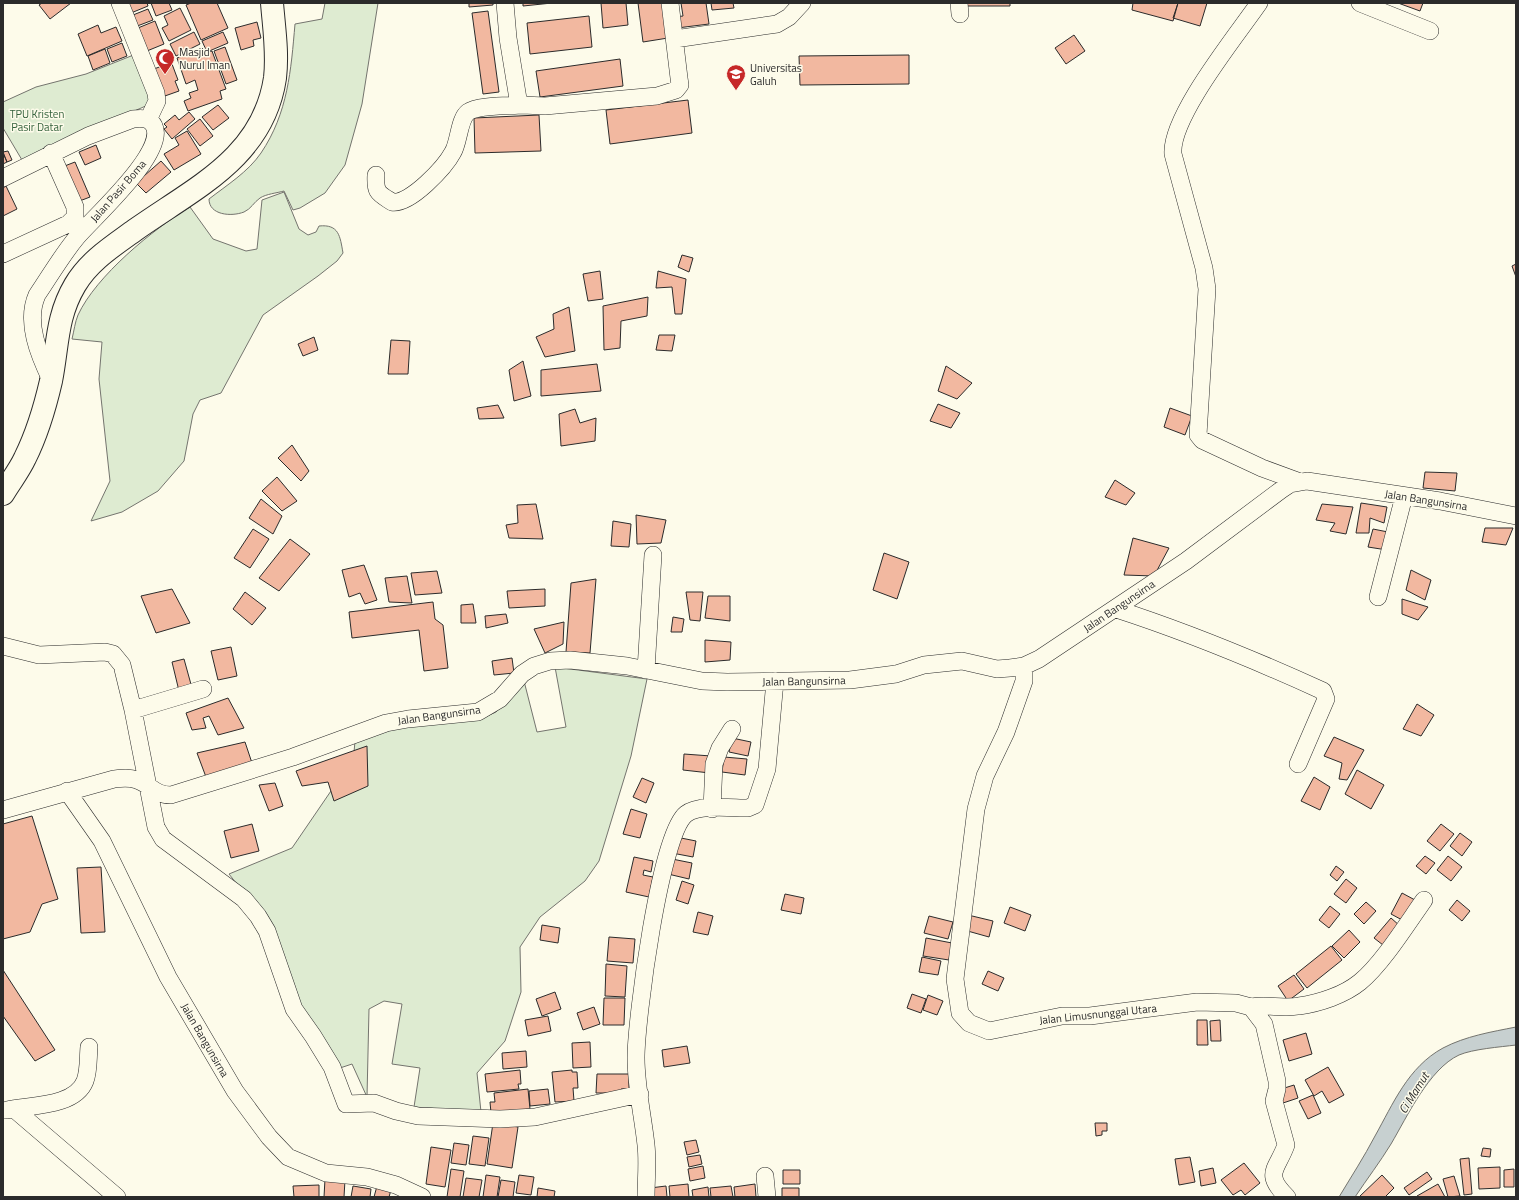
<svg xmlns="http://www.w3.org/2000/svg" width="1519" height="1200" font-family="'Titillium Web',sans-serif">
<rect width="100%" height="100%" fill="#fdfbea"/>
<path fill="#deebd1" stroke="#74746e" d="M325 3H378L362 104 345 165 325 193 300 208 293 210 284 191C277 193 266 194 260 198 254 202 251 209 244 212 231 217 209 215 209 199 227 185 248 172 261 153 288 113 291 70 295 24L322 19Z
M136 54 152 95 148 105 22 160 3 128V102L36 87 86 74Z
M284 192 299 229 308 235 316 232 319 226C339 224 340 236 343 253L337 261 318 276 263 315 221 393 200 400 193 414 184 461 158 491 122 512 91 521 110 481 99 379 102 342 72 339C74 331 75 322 78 315 96 276 153 229 190 207L213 239 246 251 257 249 262 200Z
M555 667 647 679 631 756 599 861 585 881 540 917 520 947 521 992 505 1041 477 1073 481 1112 414 1107 420 1068 392 1064 402 1004 384 1001 369 1009 367 1097 352 1064 337 1069 300 1008 276 934 229 874 292 848 333 788 351 787 355 741 387 731 423 723 478 720 496 712 524 681 537 732 566 727Z"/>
<path fill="#c7d0d0" stroke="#74746e" d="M1516 1027V1045C1500 1047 1473 1049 1459 1055 1429 1069 1407 1117 1391 1144 1380 1162 1367 1179 1355 1197H1339C1351 1177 1364 1157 1375 1136 1393 1104 1408 1067 1443 1048 1466 1036 1491 1032 1516 1027Z"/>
<path fill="#f2b8a0" stroke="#2b2b2b" d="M42 3H71L50 19 39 5Z
M124 3H147L148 6 131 13Z
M151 3H169L172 10 156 16Z
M191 3H217L228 28 201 40 186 5Z
M469 3H493V5L469 7Z
M523 3H552L523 6Z
M601 3H626L628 25 603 28Z
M638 3H663L668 38 643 42Z
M681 3H706L709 24 677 28 675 17 683 16Z
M711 3H733L734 8 712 10Z
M966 3H1010V6H966Z
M1133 3H1178L1173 21 1132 10Z
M1178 3H1207L1200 26 1173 18Z
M1398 3H1423L1420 11Z
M180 8 191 30 169 41 162 28 168 25 164 16Z
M148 9 153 20 132 28 128 17Z
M488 11 499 92 483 94 472 13Z
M589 16 592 47 530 54 527 23Z
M155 21 164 44 142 53 133 30Z
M257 22 261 38 253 40 254 46 241 50 235 28Z
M98 25 101 33 116 27 122 41 87 56 78 34Z
M194 32 200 44 176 56 170 44Z
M223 32 228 43 207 52 202 41Z
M1074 35 1085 51 1066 64 1055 48Z
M122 43 127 56 112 62 107 49Z
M225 47 237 80 226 84 214 51Z
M105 49 110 63 93 70 88 56Z
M202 49 203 54 212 51 226 89 220 91 222 99 188 111 184 101 191 98 189 93 198 90 195 80 186 84 177 58Z
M909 55V84L800 85 799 56Z
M169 56 178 80 175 81 179 91 162 97 151 70 165 65 162 58Z
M620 59 623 86 540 97 536 71Z
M688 100 692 133 610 144 606 110Z
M218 105 229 118 213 130 202 117Z
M189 112 195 119 172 139 164 129 167 127 164 124 175 115 179 120Z
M539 115 541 151 475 153 474 118Z
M200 119 213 136 200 146 187 129Z
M187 131 201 154 174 170 164 154 179 145 175 138Z
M96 145 101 158 85 165 79 152Z
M8 151 12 160 7 162 3 152Z
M3 153 7 162 3 164Z
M161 161 171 172 146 193 136 183Z
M75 162 90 197 77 202 62 167Z
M6 186 17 209 3 216V188Z
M682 255 693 258 689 272 678 267Z
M1516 264V277L1512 266Z
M600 271 603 299 588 301 583 274Z
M658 271 686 279 682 314H675L672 287 656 288Z
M648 297 647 316 621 321 620 348 604 350 603 306Z
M569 307 575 351 545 357 536 337 554 329 553 314Z
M659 335H675L672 351 656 350Z
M314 337 318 350 303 356 298 344Z
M391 340 410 341 408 374H388Z
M523 361 531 396 514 401 509 370Z
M597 364 601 391 541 396V370Z
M946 366 972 383 957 399 938 391Z
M938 404 960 413 951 428 930 421Z
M498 405 504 418 479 419 477 408Z
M1170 408 1192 416 1185 435 1164 427Z
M575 409 580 423 596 418 595 441 561 446 559 414Z
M292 445 309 471 301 481 278 458Z
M1425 472 1457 473 1455 491 1423 488Z
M277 477 297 501 282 511 262 491Z
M1115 480 1135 493 1126 505 1105 497Z
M261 499 282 516 273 534 249 518Z
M1361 503 1387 507 1384 523 1370 518 1369 533H1356Z
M536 504 543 539 509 538 506 525 518 523 517 505Z
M1322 504 1353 507 1346 534 1330 531 1335 523 1316 520Z
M636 515 666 520 661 543 637 544Z
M613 521 631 524 629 547 611 546Z
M1485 528H1513L1506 545 1482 542Z
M253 529 269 539 250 568 234 558Z
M1373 529 1393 533 1387 550 1368 547Z
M1133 538 1169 548 1154 576 1124 575Z
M290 539 310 554 279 591 259 578Z
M884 553 909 562 897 599 873 590Z
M364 565 377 600 365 604 360 593 349 597 342 570Z
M1411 570 1431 580 1425 600 1406 590Z
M437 571 442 593 415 595 411 573Z
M407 576 412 603 389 602 385 578Z
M596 579 590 653 566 652 571 583Z
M172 589 190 623 156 633 141 596Z
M545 589V606L509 608 507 591Z
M245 592 266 608 252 625 233 609Z
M686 592H703L700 621 690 620Z
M708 596H730V621L705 618Z
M1402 599 1428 607 1418 620 1402 614Z
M433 602 435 619 443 625 448 668 424 671 419 630 352 638 349 612Z
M473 604 476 623H461V605Z
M506 614 508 623 486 628 485 616Z
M673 617 684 619 682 632H671Z
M564 622 563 644 545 653 534 629Z
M705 640 731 642 730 660 705 662Z
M231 647 237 676 218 680 211 651Z
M512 658 514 673 494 675 492 661Z
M184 659 192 688 179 691 172 662Z
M228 698 244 728 218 735 209 716 203 718 206 728 192 730 186 713Z
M1417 704 1434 715 1421 736 1403 729Z
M1334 737 1364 750 1347 780 1339 779 1342 763 1324 756Z
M732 738 751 742 748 756 729 752Z
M245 742 252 763 206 777 197 753Z
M367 746 368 786 334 801 328 782 302 786 296 771Z
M684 754 711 756 710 773 683 770Z
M724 757 747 759 745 775 722 772Z
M1357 770 1384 785 1371 809 1345 794Z
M1314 777 1330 787 1320 810 1301 801Z
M642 778 654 783 646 803 633 797Z
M275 783 283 806 269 811 259 785Z
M631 809 647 814 640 838 623 834Z
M32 816 58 899 42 904 30 932 3 939V824Z
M252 824 259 851 231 858 224 831Z
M1441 824 1454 834 1440 851 1427 841Z
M1460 833 1472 842 1462 856 1450 846Z
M676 837 696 841 693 857 672 853Z
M1425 856 1435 863 1426 874 1416 866Z
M1448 856 1462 867 1451 881 1437 870Z
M634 857 653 861 651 872 644 870 643 875 653 877 649 897 626 892Z
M672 859 692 863 689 879 668 874Z
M1336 866 1344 872 1337 881 1330 875Z
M101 867 105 932 81 933 77 868Z
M1346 879 1357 888 1346 903 1334 894Z
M682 881 694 885 688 904 676 900Z
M1402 893 1415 900 1404 921 1391 914Z
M785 894 804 898 801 914 781 910Z
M1457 900 1470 911 1462 921 1449 910Z
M1366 902 1376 911 1364 924 1354 914Z
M1330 906 1340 914 1329 928 1319 920Z
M1010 907 1031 915 1025 931 1004 923Z
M698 912 713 916 708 935 693 932Z
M968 915 993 921 989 937 964 930Z
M929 916 953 922 948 939 924 933Z
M1391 918 1400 926 1383 945 1374 938Z
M542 925 560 928 558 943 540 940Z
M1349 930 1360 942 1344 958 1332 946Z
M609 937 635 939 633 963 607 961Z
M926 938 952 943 949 960 923 956Z
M1331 946 1342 960 1307 988 1296 974Z
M922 957 941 961 938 975 919 972Z
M606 964 627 966 625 997 605 996Z
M3 970 55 1050 35 1061 3 1016Z
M988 971 1004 978 998 991 982 984Z
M1294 975 1304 989 1288 1001 1278 986Z
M555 992 561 1009 542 1016 536 999Z
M912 994 926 999 921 1013 907 1008Z
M928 995 943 1001 937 1015 923 1010Z
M604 998H625L624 1025H603Z
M594 1007 600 1024 583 1030 577 1013Z
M548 1016 551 1031 528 1036 525 1020Z
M1197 1020H1207L1208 1045H1197Z
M1220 1020 1221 1041H1211L1210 1021Z
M1306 1033 1312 1054 1289 1061 1283 1040Z
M590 1042 591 1067 573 1068 572 1043Z
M687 1046 690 1063 664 1067 662 1050Z
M526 1051 527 1067 503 1069 502 1053Z
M1328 1067 1344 1095 1329 1103 1322 1091 1314 1096 1305 1080Z
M520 1070 521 1084H518L519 1089 487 1092 485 1074Z
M572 1070V1072H577L578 1088H573L574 1101 555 1102 552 1072Z
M597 1074H629V1089H621V1093H596Z
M1294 1085 1298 1098 1283 1103 1278 1090Z
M528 1089 530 1109 491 1113 490 1102H495L494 1093Z
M548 1089 550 1104 530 1106 529 1091Z
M1313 1095 1321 1113 1308 1119 1299 1101Z
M493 1123 518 1127 512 1168 487 1164Z
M1095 1123H1107V1131H1102V1135L1096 1136Z
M473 1136 489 1138 485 1166 469 1164Z
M696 1140 699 1152 687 1155 684 1142Z
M454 1143 469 1145 466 1165 451 1163Z
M431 1147 451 1150 445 1187 426 1184Z
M1483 1148 1491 1149 1490 1157 1481 1156Z
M700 1155 702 1164 689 1167 687 1157Z
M1190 1157 1195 1182 1179 1185 1175 1159Z
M1469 1158 1472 1194 1464 1195 1460 1159Z
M1244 1163 1260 1183 1245 1195 1241 1190 1233 1195 1221 1180Z
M703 1166 705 1178 690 1181 688 1169Z
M1500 1167V1188L1479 1189 1478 1168Z
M1213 1168 1216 1183 1201 1186 1199 1171Z
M451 1169 464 1171 460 1197H447Z
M1514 1169V1187H1504V1170Z
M783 1170H800V1184H783Z
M1427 1172 1432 1179 1409 1195 1404 1188Z
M486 1175 500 1177 497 1197H483Z
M519 1175 534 1177 531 1195 516 1193Z
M1382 1175 1394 1188 1385 1197H1359Z
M1454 1176 1460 1196 1448 1197 1443 1179Z
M466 1178 482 1180 479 1197H463Z
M325 1179 345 1180 344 1197H324Z
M501 1180 515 1182 513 1197H498Z
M688 1184 689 1197H670L669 1186Z
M755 1184 756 1197H735L734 1187Z
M1438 1184 1445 1197H1418L1417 1196Z
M319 1185V1197H294L293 1186Z
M353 1186 371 1189 370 1197H351Z
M377 1186 391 1190 389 1197H374Z
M666 1186 667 1197H651L650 1188Z
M731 1186 733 1197H711L710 1188Z
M708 1187 709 1197H693L692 1190Z
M538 1188 555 1191 554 1197H537Z
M782 1188H799V1197H782Z"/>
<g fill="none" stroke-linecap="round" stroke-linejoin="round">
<g stroke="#2b2b2b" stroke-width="18">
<path id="minor" d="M120 3 156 93 157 101 148 120
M505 3 508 38 518 99 522 105 545 106 657 96 676 90 680 85 679 78 670 3
M959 3 960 14
M1259 3C1237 35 1170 117 1173 154L1204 268 1207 289 1198 435 1202 440 1262 468 1300 482
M1360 3 1430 31
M675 39 777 24 789 17 802 3
M376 175C375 193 378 193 392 202 410 205 445 167 453 152 459 142 459 119 468 112 478 105 509 106 522 105
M3 178 88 136 133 119C140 118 150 117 154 126 167 152 94 217 77 237 62 255 50 276 37 295 25 322 39 355 51 380
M3 254 68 224 75 217V207L51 153
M1378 597 1404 496
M1116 609C1187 632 1255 660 1323 691L1326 699 1298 764
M3 646 39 655 105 652 113 654 122 665 133 710 156 827 163 839 244 899 258 916 267 931 294 1009 313 1036 332 1067 346 1104 374 1103 396 1111 418 1116 500 1119 535 1117 640 1094
M1024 666V681L1006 732 985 776 976 809 955 979 960 1013 969 1023 989 1031 1062 1016H1090L1197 1002 1236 1003 1251 1007 1264 1024 1277 1081V1089L1274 1101 1286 1145C1277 1170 1263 1173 1287 1197
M646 670 653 555
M133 710 203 689
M67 791 102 841 168 977 235 1091 269 1137 288 1157 326 1173 367 1177 396 1185 422 1197
M712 809 714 764 720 748 732 729
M3 810 114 779C122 778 129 777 137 780 151 785 154 795 171 795L293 757 386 723 408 719 478 712 500 699 522 674 534 666 550 661 570 660 627 666 702 681 727 682 850 680 896 674 924 665 962 661 997 669 1010 668 1024 666 1039 659 1186 561 1281 490 1290 484 1307 481 1440 501 1516 516
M1251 1007C1267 1004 1282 1009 1299 1006 1320 1003 1344 995 1360 982 1382 964 1407 924 1424 900
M14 1109 117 1197
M7 1110C30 1105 75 1107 85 1081 89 1071 88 1057 89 1047
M765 1176 767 1197
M646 1197C646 1180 648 1162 646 1145 643 1117 636 1087 636 1058 636 1020 660 834 686 814 699 804 731 808 748 808L755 805 767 769 775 681"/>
</g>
<g stroke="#2b2b2b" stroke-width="24">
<path id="highway" d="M3 494C10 482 19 471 25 458 37 434 45 407 51 381 58 346 56 317 75 285 89 261 113 246 135 230 194 188 263 158 275 78 278 53 274 28 272 3"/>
</g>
<use href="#minor" stroke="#fdfbea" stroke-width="17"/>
<use href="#highway" stroke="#fdfbea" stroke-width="22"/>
</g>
<defs>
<g id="mosque-pin" transform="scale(1)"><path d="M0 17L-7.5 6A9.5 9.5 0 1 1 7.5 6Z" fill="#c62828" stroke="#fdfbea"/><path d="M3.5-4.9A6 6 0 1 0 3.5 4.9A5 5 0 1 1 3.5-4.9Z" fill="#fff"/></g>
<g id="university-pin" transform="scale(1)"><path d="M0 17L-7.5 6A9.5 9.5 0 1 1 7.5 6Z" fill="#c62828" stroke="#fdfbea"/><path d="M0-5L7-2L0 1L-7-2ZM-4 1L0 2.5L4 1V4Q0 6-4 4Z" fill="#fff"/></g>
</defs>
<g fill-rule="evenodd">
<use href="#mosque-pin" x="165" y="58"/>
<use href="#university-pin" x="736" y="74"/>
</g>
<g text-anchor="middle" stroke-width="3" stroke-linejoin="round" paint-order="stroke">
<g font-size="11" fill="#2b2b2b" stroke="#fdfbea" text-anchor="start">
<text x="179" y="56">Masjid<tspan x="179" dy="13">Nurul Iman</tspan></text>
<text x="750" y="72">Universitas<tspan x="750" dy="13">Galuh</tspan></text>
</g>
<g font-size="11" fill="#34623c" stroke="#fdfbea">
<text x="37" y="118">TPU Kristen<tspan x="37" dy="13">Pasir Datar</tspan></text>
</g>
<g font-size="11" fill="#2b2b2b" stroke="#fdfbea">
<text transform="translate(118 191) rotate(-49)" y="4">Jalan Pasir Boma</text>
<text transform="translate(1426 500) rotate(9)" y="4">Jalan Bangunsirna</text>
<text transform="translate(1119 606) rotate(-34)" y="4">Jalan Bangunsirna</text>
<text transform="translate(804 681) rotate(-1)" y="4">Jalan Bangunsirna</text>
<text transform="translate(439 715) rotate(-8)" y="4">Jalan Bangunsirna</text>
<text transform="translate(1098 1014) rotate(-6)" y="4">Jalan Limusnunggal Utara</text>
<text transform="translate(205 1040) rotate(60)" y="4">Jalan Bangunsirna</text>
</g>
<g font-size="12" font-style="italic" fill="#2b2b2b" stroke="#fdfbea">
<text transform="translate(1414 1093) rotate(-58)" y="4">Ci Mamut</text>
</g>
</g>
<rect width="1519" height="1200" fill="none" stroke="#2b2b2b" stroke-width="8"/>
</svg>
